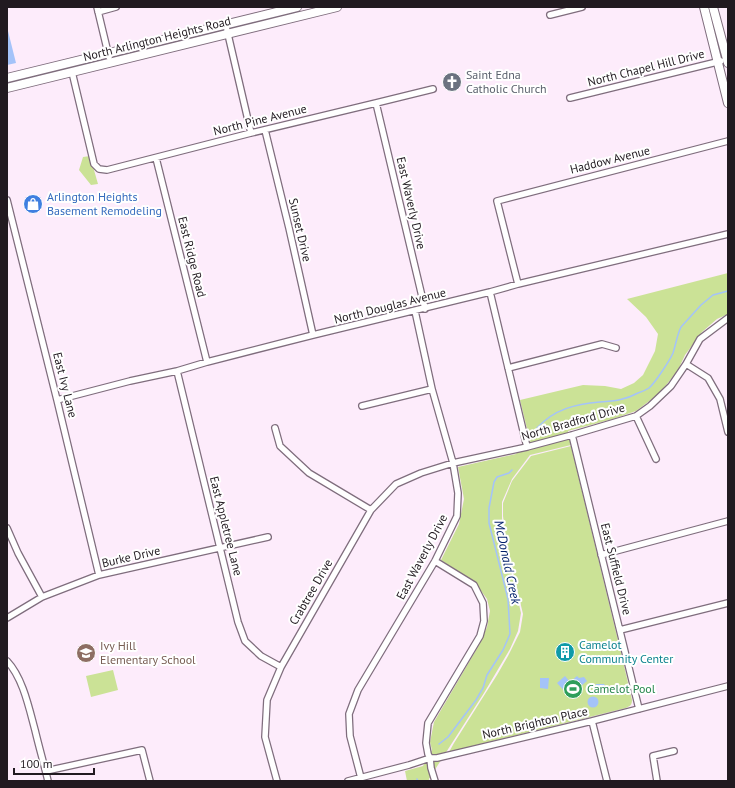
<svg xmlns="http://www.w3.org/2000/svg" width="735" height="788" font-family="'PT Sans',sans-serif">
<rect width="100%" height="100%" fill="#fdecfb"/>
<path fill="#cbe296" d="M90 156 98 184 91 185 79 170 83 157Z
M728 273V314L717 319 702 332 685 355 678 370 660 393 636 411 613 419 568 431 571 445 530 455 512 479 502 502V518L505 545 521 613 518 631 510 649 484 693 429 779V781H407L405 771 423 766 432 750 430 742 434 722 479 645 487 627 490 611 487 599 476 584 441 560 459 524 464 499 458 467 516 454 528 433 520 400 583 385 605 386 621 389 634 383 643 375 655 351 658 334 646 317 627 299Z
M571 446 622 657 632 700C632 705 630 706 626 708L449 752 454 743 497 675 508 656 520 632 523 614 507 547 503 516V503L512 481 531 456Z
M113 670 118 690 91 697 86 676Z"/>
<path fill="#a4c3f9" d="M7 27 16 63 7 65Z
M565 676 570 682 577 676 579 678 584 677 587 681 569 696 557 683Z
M540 678H549L548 689 540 688Z
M596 684H604L606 687C605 691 599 691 596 691L595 689Z
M587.5 702a5.5 5.5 0 1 1 11 0a5.5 5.5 0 1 1-11 0Z"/>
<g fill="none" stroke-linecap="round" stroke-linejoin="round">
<path stroke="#a4c3f9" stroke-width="1.5" d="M537 428C554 409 576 404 600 402 615 401 625 400 638 393 641 392 646 390 649 388 655 383 670 360 673 353 676 344 677 335 681 327L701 305 713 295 728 291
M439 744 448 737 476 700 483 688 487 675 503 650 510 634 508 599 489 523V508L494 482 497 477 509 473 512 470
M417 779 418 781"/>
<g stroke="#7f6d7d" stroke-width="8">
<path id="street" d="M97 7 109 57
M98 12 116 7
M550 15 582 7
M227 30 251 133
M72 72 94 164 99 169 107 170 251 133 376 103 433 89
M570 98 721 61
M376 103 425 309
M265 130 289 228 313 335
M156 158 207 362
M7 200 57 400 99 575
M518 284 497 201 728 141
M490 292 527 447
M686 364 708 378 720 399 728 432
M508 368 602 344 616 348
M177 371 238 622 245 641 261 656 281 667
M57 400 130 381 177 371 207 362 313 335 490 292 518 284 728 234
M362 406 432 389
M636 416 656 459
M275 428 280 446 309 473 371 510
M572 435 639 709
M7 528 18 553 42 597
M601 555 728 521
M7 618 42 597 99 575 268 537
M620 630 728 603
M7 661C23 678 29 708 35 730 39 747 44 764 48 781
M592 721 607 781
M46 771 142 750 150 781
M361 778 350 736 349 714 358 690 435 561 457 516 458 493 453 463 432 389 415 311
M277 781 265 737 267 700 281 667 371 510 396 484 421 473 453 463 527 447 572 435 636 416 650 406 671 386 686 364 700 339 728 318
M348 781 409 765 430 758H437L592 721 728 686
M435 781 431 768 430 758 428 754 426 743 428 723 480 636 484 621 483 603 474 585 435 561
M657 781 653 756 674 751"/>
</g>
<g stroke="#7f6d7d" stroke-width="10">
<path id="secondary" d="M704 7 728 103
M713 7 728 63
M7 78 297 7
M7 88 337 7"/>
</g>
<use href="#street" stroke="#fff" stroke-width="5.5"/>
<use href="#secondary" stroke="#fff" stroke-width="8"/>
</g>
<defs>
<g id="church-disc" transform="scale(1)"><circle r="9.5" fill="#6b7280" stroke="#fff"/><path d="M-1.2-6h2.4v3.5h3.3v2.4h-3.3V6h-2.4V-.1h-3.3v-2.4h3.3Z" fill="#fff"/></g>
<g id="shop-disc" transform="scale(1)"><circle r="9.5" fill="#3f7fe0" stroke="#fff"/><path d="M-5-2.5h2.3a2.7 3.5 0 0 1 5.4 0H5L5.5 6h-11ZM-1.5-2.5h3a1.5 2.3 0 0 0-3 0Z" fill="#fff"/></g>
<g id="building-disc" transform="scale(1)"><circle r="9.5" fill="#0f9aa8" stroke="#fff"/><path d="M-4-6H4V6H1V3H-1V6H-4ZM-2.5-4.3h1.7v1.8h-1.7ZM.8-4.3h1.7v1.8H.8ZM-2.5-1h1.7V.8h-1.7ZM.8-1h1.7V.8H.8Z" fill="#fff"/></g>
<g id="school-disc" transform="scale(1)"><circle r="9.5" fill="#8d6e63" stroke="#fff"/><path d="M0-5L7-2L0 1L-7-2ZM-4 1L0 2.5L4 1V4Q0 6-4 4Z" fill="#fff"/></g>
<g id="stadium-disc" transform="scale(1)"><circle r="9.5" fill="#2e9e5b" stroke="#fff"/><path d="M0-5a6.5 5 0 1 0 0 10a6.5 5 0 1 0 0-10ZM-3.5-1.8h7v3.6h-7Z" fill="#fff"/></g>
</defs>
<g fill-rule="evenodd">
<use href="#church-disc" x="452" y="82"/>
<use href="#shop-disc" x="33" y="204"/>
<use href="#building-disc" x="565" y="652"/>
<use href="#school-disc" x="86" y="653"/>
<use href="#stadium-disc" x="573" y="689"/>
</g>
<g text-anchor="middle" stroke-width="4" stroke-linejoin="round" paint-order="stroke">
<g font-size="12" fill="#211a20" stroke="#fff">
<text transform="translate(157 39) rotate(-14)" y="4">North Arlington Heights Road</text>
<text transform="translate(646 68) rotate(-14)" y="4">North Chapel Hill Drive</text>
<text transform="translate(260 120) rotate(-14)" y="4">North Pine Avenue</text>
<text transform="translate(610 160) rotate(-14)" y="4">Haddow Avenue</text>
<text transform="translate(411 203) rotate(77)" y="4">East Waverly Drive</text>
<text transform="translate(300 230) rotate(77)" y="4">Sunset Drive</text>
<text transform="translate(192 257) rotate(76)" y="4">East Ridge Road</text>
<text transform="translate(390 306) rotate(-14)" y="4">North Douglas Avenue</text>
<text transform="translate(65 385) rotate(76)" y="4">East Ivy Lane</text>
<text transform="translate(573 422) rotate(-16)" y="4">North Bradford Drive</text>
<text transform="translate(226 526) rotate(76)" y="4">East Appletree Lane</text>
<text transform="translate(131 557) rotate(-13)" y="4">Burke Drive</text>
<text transform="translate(422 557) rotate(-62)" y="4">East Waverly Drive</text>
<text transform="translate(616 569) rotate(76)" y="4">East Suffield Drive</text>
<text transform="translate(311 592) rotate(-60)" y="4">Crabtree Drive</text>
<text transform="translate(535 723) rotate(-13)" y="4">North Brighton Place</text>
</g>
<g font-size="12" fill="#5b616d" stroke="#fff" text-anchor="start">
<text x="466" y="79">Saint Edna<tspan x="466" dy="14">Catholic Church</tspan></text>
</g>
<g font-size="12" fill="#366cbe" stroke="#fff" text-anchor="start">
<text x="47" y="201">Arlington Heights<tspan x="47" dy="14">Basement Remodeling</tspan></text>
</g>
<g font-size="12" fill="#0d838f" stroke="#fff" text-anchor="start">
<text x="579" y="649">Camelot<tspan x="579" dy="14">Community Center</tspan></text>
</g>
<g font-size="12" fill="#785e54" stroke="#fff" text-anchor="start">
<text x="100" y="650">Ivy Hill<tspan x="100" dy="14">Elementary School</tspan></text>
</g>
<g font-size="12" fill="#27864d" stroke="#fff" text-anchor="start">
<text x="587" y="693">Camelot Pool</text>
</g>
<g font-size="13" font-style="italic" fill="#001f6a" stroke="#fff">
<text transform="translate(508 562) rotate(78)" y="5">McDonald Creek</text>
</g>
</g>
<rect width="735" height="788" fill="none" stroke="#211a20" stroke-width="16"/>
<path d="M14 768v6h80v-6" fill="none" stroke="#211a20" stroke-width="2"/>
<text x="20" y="768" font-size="12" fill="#211a20" stroke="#ffffff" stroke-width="3" paint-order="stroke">100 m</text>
</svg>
